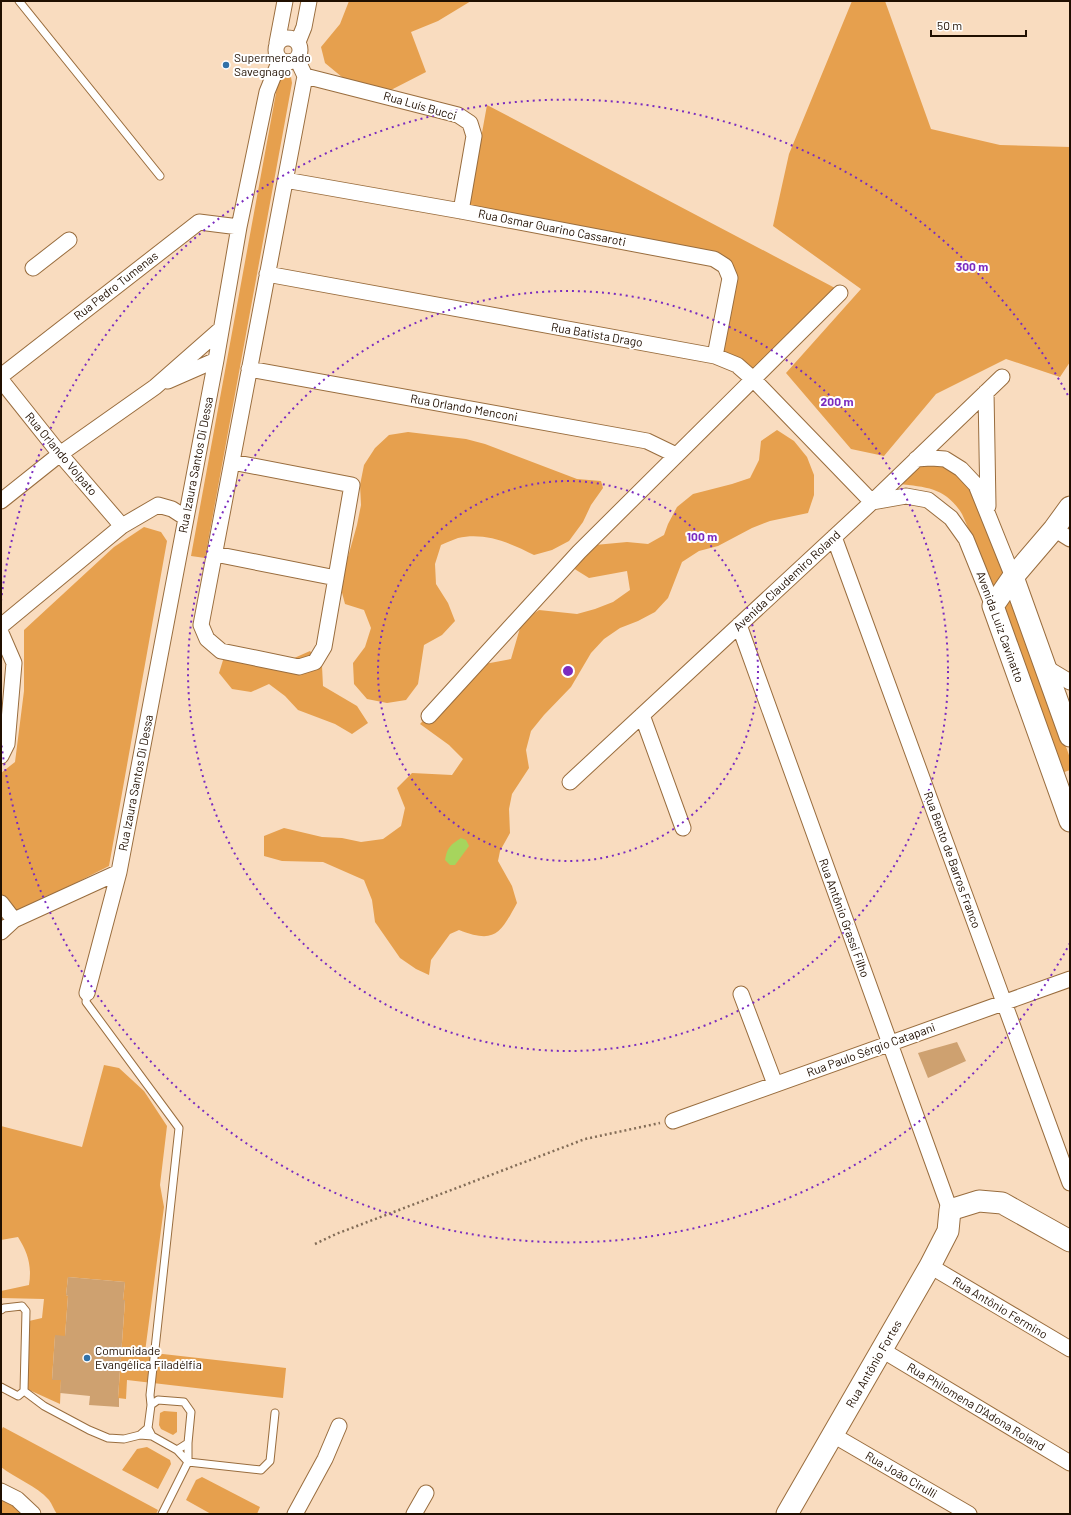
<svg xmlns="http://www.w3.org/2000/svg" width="1071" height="1515" font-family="Barlow,sans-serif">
<rect width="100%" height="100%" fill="#f9dcbf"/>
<path fill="#e6a04e" d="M349 1H471L438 21 411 32 426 72 389 91 348 82 325 63 321 47 340 24Z
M852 1H885L931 129 1000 145 1070 147V362L1060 377 1006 359 936 394 884 456 851 449 786 373 861 289 773 226 789 154Z
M282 76H287L291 77 292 83 205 558 191 556 278 82Z
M487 105 835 288 754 373 723 350 736 275 731 262 721 256 469 205Z
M777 430 794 441 807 457 814 475V495L808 513 770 521 752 528 718 546 699 551 682 562 668 598 655 612 638 621 620 628 604 639 591 653 571 687 544 715 531 731 526 750 529 768 512 794 509 809 510 833 500 851 498 861 512 886 517 903C500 934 495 944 459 930L450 934 431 960 429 975 416 969 400 958 375 922 372 900 364 880 323 862 282 861 264 856V836L284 828 322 837 342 838 361 842 383 839 401 826 405 808 397 788 412 773 452 775 463 759 449 745 420 724 474 666 511 659 522 621 539 610 577 614 595 609 613 602 630 590 627 571 589 578 573 568 595 545 627 542 648 544 664 535 668 524 677 507 693 494 732 484 750 478 759 460 761 441Z
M408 432 466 439 485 444 577 479 601 481 603 488 591 505 583 522 569 541 552 550 534 555C511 543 485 532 458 538 452 540 446 543 441 545L435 564 436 584 448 603 455 621 442 635 424 645 418 684 406 700 387 703 367 699 354 684 353 663 365 647 371 628 364 610 345 604 340 585 357 525 361 505 360 485 364 465 375 448 389 435Z
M944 463 965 481 975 498 1004 574 995 589 962 514C946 488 927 487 899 484L918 465Z
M144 527 161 532 167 541 109 866 16 913 1 894V773L15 762 24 691V630L114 547Z
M1010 589 1070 758V770L1059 774 999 606Z
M310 651 322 666 323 686 357 706 368 723 352 734 335 724 298 710 285 696 269 684 251 692 232 689 219 673 224 657 292 659Z
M104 1065 119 1068 144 1091 167 1126 160 1185 164 1207 145 1352 286 1368 283 1398 127 1380 126 1399 118 1398 125 1301 123 1300 125 1282 68 1277 66 1295 68 1296 65 1336H55L52 1379 61 1380 60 1404 27 1389 29 1321 42 1318 44 1299 1 1298V1291L29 1285C32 1266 28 1253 18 1237L1 1240V1126L82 1147Z
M164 1411 177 1412V1432L173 1435 161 1429 159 1425 160 1413Z
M3 1427 158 1510 156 1514H57C54 1510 52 1504 49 1500 36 1485 16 1479 1 1467V1431Z
M147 1447 170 1460 171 1464 158 1489 122 1470 137 1449Z
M202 1477 260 1507 257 1514H211L186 1500 196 1480Z
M1 1497 28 1514H1Z"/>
<path fill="#a6d55d" d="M461 838 466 840 469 846 455 865H450L445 860C447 848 450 845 461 838Z"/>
<path fill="#cea170" d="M957 1042 966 1061 928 1078 918 1053Z
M68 1277 125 1282 123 1300H125L118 1398H119V1407L89 1405 90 1396 60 1393 61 1380H52L55 1335 65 1336 68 1296 66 1295Z"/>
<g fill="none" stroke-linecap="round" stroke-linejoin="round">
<g stroke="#996d3e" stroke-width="9">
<path id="lane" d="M19 1 160 176
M87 993 86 1002 179 1128 150 1395 151 1405
M1 1310 4 1308 22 1306 26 1311 24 1391 18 1396 1 1387
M24 1391 44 1406 89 1430 108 1438 124 1439 140 1435
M148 1428 152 1436 177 1450 188 1443 191 1412 184 1402 158 1400 151 1405 148 1428 140 1435 152 1436
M177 1450 188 1462 261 1470 270 1461 275 1413
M162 1514 188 1462V1443"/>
</g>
<g stroke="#996d3e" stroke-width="17">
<path id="street" d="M276 50a12 12 0 1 1 24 0a12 12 0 1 1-24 0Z
M298 42 304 27 309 1
M277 43 285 1
M305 76 458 115 470 123 474 136 461 211
M285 180 461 211 714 259 725 266 730 278 715 356
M33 268 69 240
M267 274 715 356 737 365 753 379 872 502
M249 369 647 441 676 455
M1 376 199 222 239 227
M1 380 60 454 122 526
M168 381 216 360
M986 392 988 506
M916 459 931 458 945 459 961 469 976 485 1013 577
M232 462 352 485 324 647 315 662 299 667 221 651 207 639 201 625 305 76 297 59
M1 501 60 454 155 387 221 329
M872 502 906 496 928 500 951 518 966 539 993 606
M1054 529 1070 539
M834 537 1070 1183
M215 554 336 578
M739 625 950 1210
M1 626 122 526 158 505 172 509 186 518
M1 633 14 663 7 744 1 756
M1045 667 1070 682
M642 715 683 828
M429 716 579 552 840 293
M570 782 872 502 1002 377
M1 903 14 920
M1 932 14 920 119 872
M87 993 119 872 216 360 239 227 267 92 280 60
M741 994 775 1084
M673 1121 1070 979
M930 1266 1070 1349
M882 1350 1070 1463
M833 1435 969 1514
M1 1491 17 1499 33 1514
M295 1514 325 1459 339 1426
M414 1514 426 1493"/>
</g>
<g stroke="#996d3e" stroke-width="23">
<path id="secondary" d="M1070 507 1054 529 1013 577 993 606 1070 821
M1013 577 1070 736
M787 1514 930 1266 948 1231 950 1210 979 1201 1002 1203 1070 1241"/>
</g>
<path stroke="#826c57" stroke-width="2.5" stroke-dasharray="2 3" stroke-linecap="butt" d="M315 1244 336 1234 585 1139 660 1123"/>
<use href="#lane" stroke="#fff" stroke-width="7"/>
<use href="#street" stroke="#fff" stroke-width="15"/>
<use href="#secondary" stroke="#fff" stroke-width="21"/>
</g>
<g fill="none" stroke="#7b2cbf" stroke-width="2" stroke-dasharray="2 4">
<circle cx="568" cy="671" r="190"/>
<circle cx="568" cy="671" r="380"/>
<path d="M1070 943A571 571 0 0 1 1 741M1 601A571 571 0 0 1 1070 399"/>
</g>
<g fill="#3171a8" stroke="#fff" stroke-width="1.5">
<circle cx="226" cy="65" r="4"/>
<circle cx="87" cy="1358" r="4"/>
</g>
<g text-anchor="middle" stroke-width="4" stroke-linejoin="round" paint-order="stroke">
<g font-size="12" fill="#200f00" stroke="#fff" text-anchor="start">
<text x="234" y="62">Supermercado<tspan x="234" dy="14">Savegnago</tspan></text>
<text x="95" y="1355">Comunidade<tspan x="95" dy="14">Evangélica Filadélfia</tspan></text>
</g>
<g font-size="12" fill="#200f00" stroke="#fff">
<text transform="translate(420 106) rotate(16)" y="4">Rua Luís Bucci</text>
<text transform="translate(552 228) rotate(11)" y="4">Rua Osmar Guarino Cassaroti</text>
<text transform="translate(116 286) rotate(-38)" y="4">Rua Pedro Tumenas</text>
<text transform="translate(597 335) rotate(10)" y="4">Rua Batista Drago</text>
<text transform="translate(464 408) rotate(10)" y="4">Rua Orlando Menconi</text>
<text transform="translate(61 454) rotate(50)" y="4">Rua Orlando Volpato</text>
<text transform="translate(196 465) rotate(-79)" y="4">Rua Izaura Santos Di Dessa</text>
<text transform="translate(787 581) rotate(-43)" y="4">Avenida Claudemiro Roland</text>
<text transform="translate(1000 627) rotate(70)" y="4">Avenida Luiz Cavinatto</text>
<text transform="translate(136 783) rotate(-79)" y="4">Rua Izaura Santos Di Dessa</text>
<text transform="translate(952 860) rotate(70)" y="4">Rua Bento de Barros Franco</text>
<text transform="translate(844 918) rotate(70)" y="4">Rua Antônio Grassi Filho</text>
<text transform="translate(871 1050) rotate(-20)" y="4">Rua Paulo Sérgio Catapani</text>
<text transform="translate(1000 1308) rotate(31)" y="4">Rua Antônio Fermino</text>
<text transform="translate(874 1364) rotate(-60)" y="4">Rua Antônio Fortes</text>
<text transform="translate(976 1407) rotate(31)" y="4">Rua Philomena D'Adona Roland</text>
<text transform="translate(901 1475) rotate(30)" y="4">Rua João Cirulli</text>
</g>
</g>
<circle cx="568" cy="671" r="6" fill="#7b2cbf" stroke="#fff" stroke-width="2"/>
<g font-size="12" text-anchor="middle" font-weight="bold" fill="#7b2cbf" stroke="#fff" stroke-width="4" stroke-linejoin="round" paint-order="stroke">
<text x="972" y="271">300 m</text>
<text x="837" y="406">200 m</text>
<text x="702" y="541">100 m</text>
</g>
<rect width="1071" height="1515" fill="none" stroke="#200f00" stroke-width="4"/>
<path d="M931 30v6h95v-6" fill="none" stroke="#200f00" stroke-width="2"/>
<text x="937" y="30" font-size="12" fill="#200f00" stroke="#ffffff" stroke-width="3" paint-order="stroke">50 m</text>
</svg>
